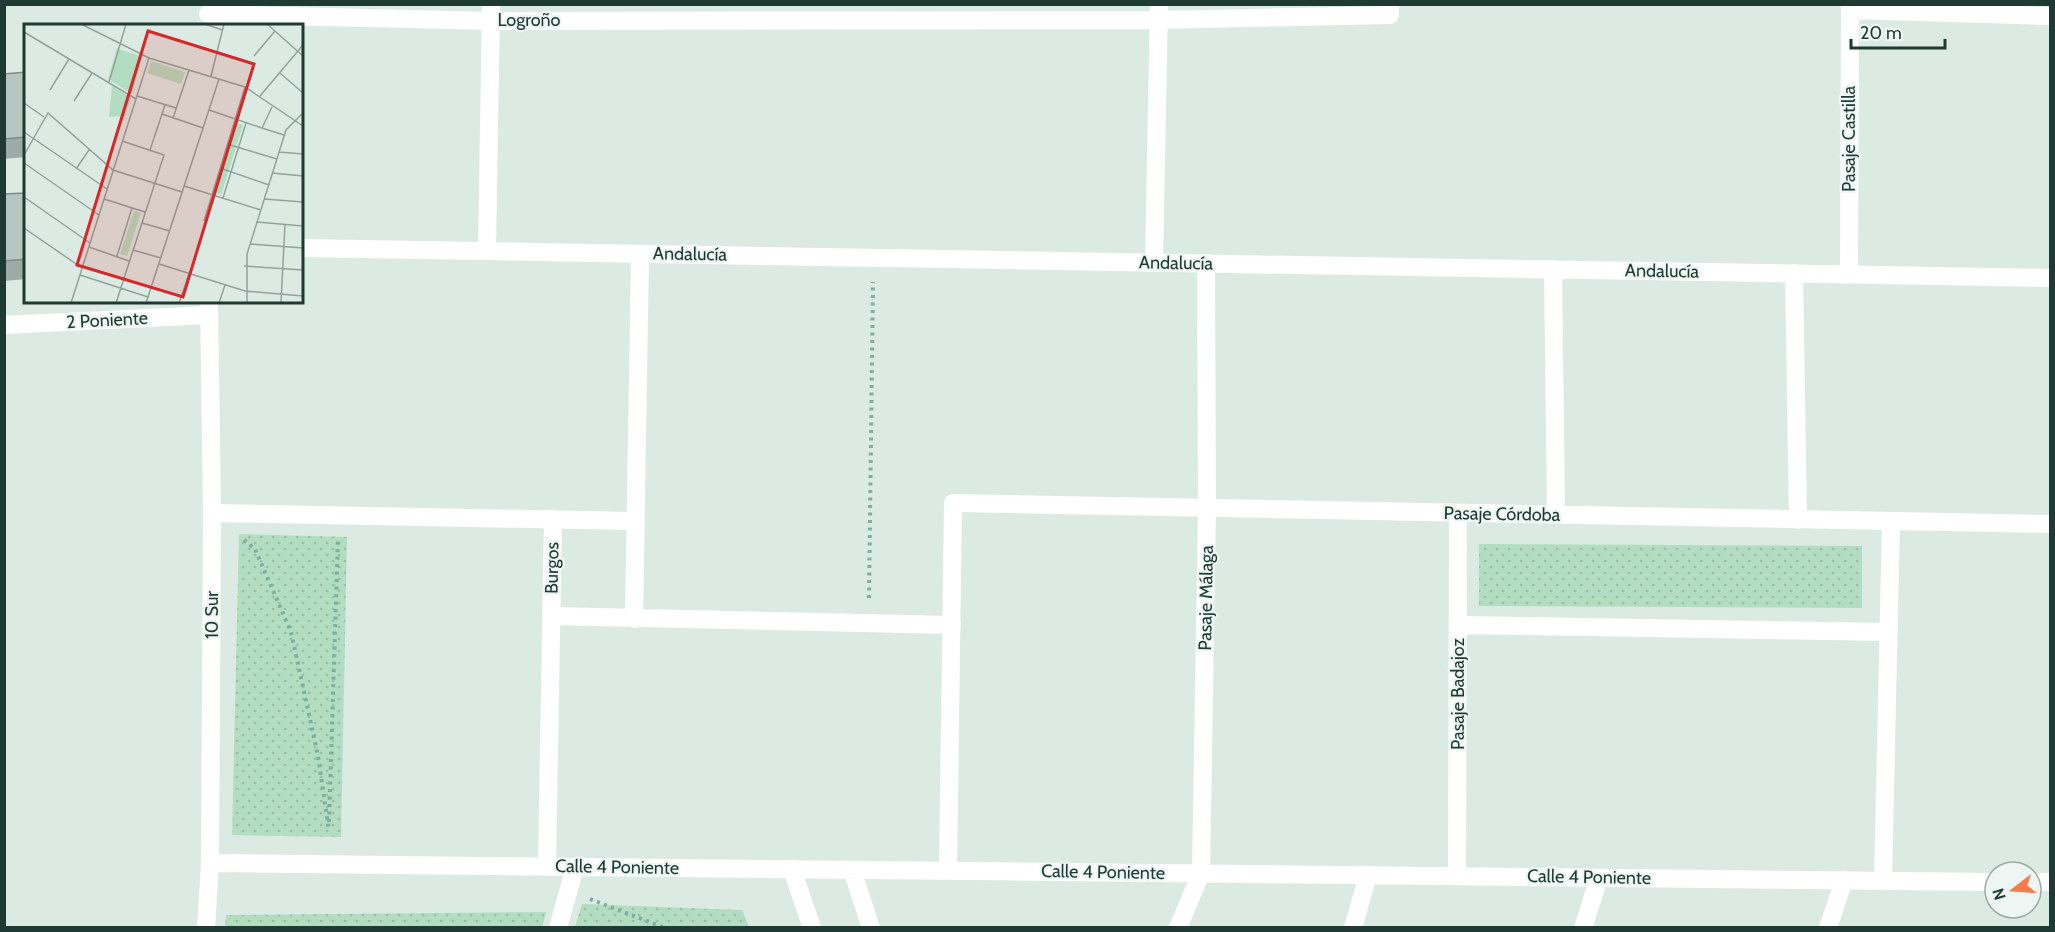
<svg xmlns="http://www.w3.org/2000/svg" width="2055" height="932" font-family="Cabin,sans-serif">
<defs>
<pattern id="park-dots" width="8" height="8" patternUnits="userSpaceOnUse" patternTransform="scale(1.5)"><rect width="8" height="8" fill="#b3ddc0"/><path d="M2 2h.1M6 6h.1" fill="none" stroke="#9abea5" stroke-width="1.8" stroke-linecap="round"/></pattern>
</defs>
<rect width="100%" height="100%" fill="#dceae4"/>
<path fill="url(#park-dots)" d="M239 534 347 537 341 837 232 835Z
M1479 544 1862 546V608L1479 606Z
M582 904 742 910 749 927H575Z
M546 912 542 928 225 927 226 915Z"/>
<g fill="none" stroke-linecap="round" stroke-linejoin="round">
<path stroke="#7bafa0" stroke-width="4" stroke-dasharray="3 4.5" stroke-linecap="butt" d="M244 540 255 549 291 632 318 756 329 831
M869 598 873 282
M329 822 338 538
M590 899 665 928"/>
<path stroke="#fff" stroke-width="18" d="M1850 10 2050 16
M208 14 491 21 1159 20 1390 15V4
M302 248 2050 278
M487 251 491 4
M1154 262 1159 4
M1553 269 1556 515
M1794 273 1798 520
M1849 274 1850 4
M4 325 209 315
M212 513 635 521
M551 616 952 625
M634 619 640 254
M1459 625 1889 632
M210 863 1995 882
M547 866 553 519
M792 869 812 928
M852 870 871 928
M948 871 953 503 2050 524
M1457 876 1458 513
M1883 881 1891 521
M2031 882H2050
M206 928 210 863 212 513 209 302
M558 928 575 867
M1178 928 1201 873 1207 508 1206 263
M1353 928 1368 875
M1583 928 1599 878
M1828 928 1844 880"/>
</g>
<path fill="#9caba5" d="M26 72V157L4 159V74Z
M26 193V279L4 281V194Z"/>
<path fill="#b5c7c0" stroke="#7f8b86" stroke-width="1.5" d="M26 72V137L4 139V74Z
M26 193V259L4 261V194Z"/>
<g text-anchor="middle" stroke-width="4.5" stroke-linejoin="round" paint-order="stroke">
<g font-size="18" fill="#1e3a33" stroke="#edf6f2">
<text x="529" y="26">Logroño</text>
<text transform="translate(1849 139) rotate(-90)" y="6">Pasaje Castilla</text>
<text transform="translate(690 254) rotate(1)" y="6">Andalucía</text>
<text transform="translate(1176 263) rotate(1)" y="6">Andalucía</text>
<text transform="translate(1662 271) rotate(1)" y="6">Andalucía</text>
<text transform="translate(107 320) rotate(-3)" y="6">2 Poniente</text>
<text transform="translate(1502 514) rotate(1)" y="6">Pasaje Córdoba</text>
<text transform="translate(552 568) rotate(-89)" y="6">Burgos</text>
<text transform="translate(1206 598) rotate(-89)" y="6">Pasaje Málaga</text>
<text transform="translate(212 615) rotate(-90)" y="6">10 Sur</text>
<text transform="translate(1458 694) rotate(-90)" y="6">Pasaje Badajoz</text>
<text transform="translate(617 867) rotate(1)" y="6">Calle 4 Poniente</text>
<text transform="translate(1103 872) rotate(1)" y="6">Calle 4 Poniente</text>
<text transform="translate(1589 877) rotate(1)" y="6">Calle 4 Poniente</text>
</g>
</g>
<g transform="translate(24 24)">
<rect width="279" height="279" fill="#dceae4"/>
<path d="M213 99 219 101 197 171 191 169Z" fill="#b3ddc0"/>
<path d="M93 24 118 33 108 70 84 55ZM127 37 161 48 157 60 123 49ZM88 62 107 74 101 92 85 93ZM110 187 117 189 103 232 96 230Z" fill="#b3ddc0"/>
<path d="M94 46a8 8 0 1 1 16 0a8 8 0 1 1-16 0Z" fill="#b3ddc0"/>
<path fill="none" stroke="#90a49d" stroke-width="1.5" d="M57 0 125 34 221 63 279 102M180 0 199 6M243 0 279 32M0 8 112 75M230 32 251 7M256 49 279 69M187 52 200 0M85 58 102 0M26 66 45 35M113 72 152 84M236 72 279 21M50 77 68 49M0 79 20 93M185 86 238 104 248 83M138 90 179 104M149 94 165 46M238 104 260 111M0 108 83 165M203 120 253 135M126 126 141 81M255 128 279 130M0 131 24 89 89 146 158 168M0 139 75 191M196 144 245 161M52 145 65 126M248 149 279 152M160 162 237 186M0 173 66 219M199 174 222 99M80 175 121 188M240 175 279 178M180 197 221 63M233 198 279 202M118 199 146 207M0 204 58 244M226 220 279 224M65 223 105 237M109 226 137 234M93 232 108 184M135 240 221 267 279 272M220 242 279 246M56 251 124 273M47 279 125 34M92 279 140 131 98 117M122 279 195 55M155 279 165 250M195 279 201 261M223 279V230L262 106 279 89M257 279 261 200"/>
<path fill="#d62828" fill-opacity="0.15" stroke="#d62828" stroke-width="3" d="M124 7 230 40 159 273 53 241Z"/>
<rect width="279" height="279" fill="none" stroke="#1e3a33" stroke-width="3"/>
</g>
<rect width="2055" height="932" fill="none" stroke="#1e3a33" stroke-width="12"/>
<g transform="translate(2013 890) rotate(253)"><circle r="28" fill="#edf6f2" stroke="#9aaba6" stroke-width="1.5"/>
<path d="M0-4.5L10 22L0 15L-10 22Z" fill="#fa7a4a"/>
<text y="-9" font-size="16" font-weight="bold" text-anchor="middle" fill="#1e3a33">N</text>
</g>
<path d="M1851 39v9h94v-9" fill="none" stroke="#1e3a33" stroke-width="3"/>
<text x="1860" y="39" font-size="18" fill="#1e3a33" stroke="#edf6f2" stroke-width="4.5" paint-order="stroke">20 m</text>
</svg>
